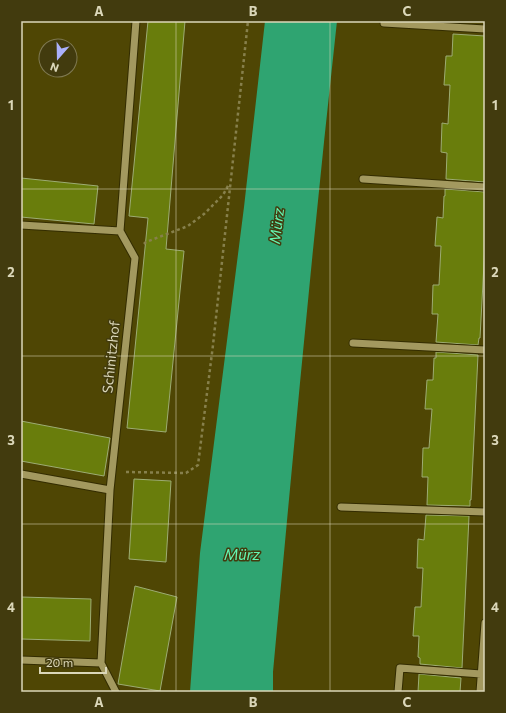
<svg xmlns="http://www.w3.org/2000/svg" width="506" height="713" font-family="Commissioner,sans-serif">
<rect width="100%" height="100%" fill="#4f4604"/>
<path fill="#2fa471" d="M265 21H337C313 238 293 455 273 672V692H190L200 553 244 207Z"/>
<path fill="#697d0c" stroke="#9dac74" d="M148 21H185L166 249 184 251 166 432 127 428 148 218 129 216Z
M453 34 485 36V182L446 179 447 153 441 152 442 123 448 124 450 85H444L446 56H452Z
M21 178 98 186 94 224 21 217Z
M445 189 485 192V245L480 338H479L478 345 436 342 438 314H432L433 285H439L441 246H435L437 217 443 218 444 196H445Z
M436 352 478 355 471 500H470V506L427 505 428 477H422L423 448H429L432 409H425L427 380H433L434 358H436Z
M21 421 110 438 104 476 21 461Z
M134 479 171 481 166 562 129 559Z
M426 515 469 516 462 668 420 664V658L418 657 419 636H413L415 607H421L423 568H417L418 539 424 540Z
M135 586 177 597 160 691 118 684Z
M21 597 91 599 90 641 21 639Z
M419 674 461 678 460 692H418Z"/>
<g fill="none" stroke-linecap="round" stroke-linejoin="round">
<g stroke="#332c00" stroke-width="9">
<path id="minor" d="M384 23 485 29
M363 179 485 187
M21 225 120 231 135 258 110 490 101 663
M120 231 136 21
M353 343 485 350
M21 474 110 490
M341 507 485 512
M21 660 101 663
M101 663 116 692
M398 692 400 668 481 674
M480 692 485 623"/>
</g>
<path stroke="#87804c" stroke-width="2.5" stroke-dasharray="3 3" stroke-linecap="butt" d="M144 244 146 242 188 226 204 214 223 195 229 184
M126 472 186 473 198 465 213 345 248 21"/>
<use href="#minor" stroke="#a3995f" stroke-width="7"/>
</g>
<path fill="none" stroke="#dbd7b9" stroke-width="1" stroke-opacity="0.55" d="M176 21V692M330 21V692M21 189H485M21 356H485M21 524H485"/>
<g text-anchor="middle" stroke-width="3" stroke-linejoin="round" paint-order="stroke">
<g font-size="14" fill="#dbd7b9" stroke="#423b0e">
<text transform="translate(111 357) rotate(-84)" y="5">Schinitzhof</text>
</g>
<g font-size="15" font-style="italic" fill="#65f6b3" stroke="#423b0e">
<text transform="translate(277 226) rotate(-83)" y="5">Mürz</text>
<text x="242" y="560">Mürz</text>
</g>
</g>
<rect width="506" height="713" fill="none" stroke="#423b0e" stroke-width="44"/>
<g transform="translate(58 58) rotate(200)"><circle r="19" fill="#423b0e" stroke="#7f7952"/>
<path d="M0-3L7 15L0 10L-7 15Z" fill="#aab0fb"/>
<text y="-6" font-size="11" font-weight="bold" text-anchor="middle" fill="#dbd7b9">N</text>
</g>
<path d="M40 667v6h66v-6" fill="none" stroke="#dbd7b9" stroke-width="2"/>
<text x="46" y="667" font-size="12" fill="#dbd7b9" stroke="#423b0e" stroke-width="3" paint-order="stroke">20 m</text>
<rect x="22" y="22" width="462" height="669" fill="none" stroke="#dbd7b9" stroke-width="1.5"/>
<g font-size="13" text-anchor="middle" font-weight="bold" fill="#dbd7b9">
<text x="99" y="16">A</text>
<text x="253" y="16">B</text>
<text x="407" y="16">C</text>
<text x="11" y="110">1</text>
<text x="495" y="110">1</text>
<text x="11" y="277">2</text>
<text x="495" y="277">2</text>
<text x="11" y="445">3</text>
<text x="495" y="445">3</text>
<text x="11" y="612">4</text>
<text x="495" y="612">4</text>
<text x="99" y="707">A</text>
<text x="253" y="707">B</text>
<text x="407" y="707">C</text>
</g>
</svg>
